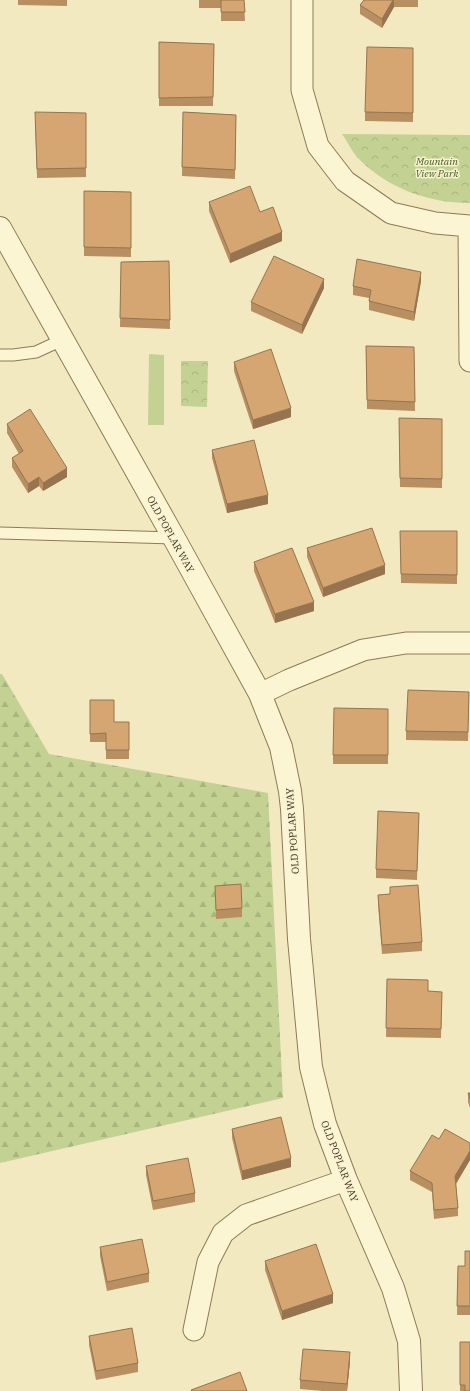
<svg xmlns="http://www.w3.org/2000/svg" width="470" height="1391" font-family="'IBM Plex Serif',serif">
<defs>
<pattern id="forest-firs" width="22" height="20" patternUnits="userSpaceOnUse"><rect width="22" height="20" fill="#c3d292"/><path d="M5 1l3.5 6h-7zM16 11l3.5 6h-7z" fill="#a8b57d"/></pattern>
<pattern id="park-crowns" width="20" height="18" patternUnits="userSpaceOnUse"><rect width="20" height="18" fill="#c3d292"/><path d="M2 6a3 3 0 1 1 6 0M12 15a3 3 0 1 1 6 0" fill="none" stroke="#a8b57d"/></pattern>
</defs>
<rect width="100%" height="100%" fill="#f3e9c0"/>
<path fill="url(#forest-firs)" d="M0 674H2L49 754 268 793 283 1098 0 1163Z"/>
<path fill="url(#park-crowns)" d="M342 134 470 135V203C427 203 387 188 357 157 351 150 347 141 342 134Z
M181 361H208L207 407 181 406Z"/>
<path fill="#c3d292" d="M149 354 164 355V425H148Z"/>
<g fill="none" stroke-linecap="round" stroke-linejoin="round">
<g stroke="#8e7a55" stroke-width="13">
<path id="service" d="M0 355H13L36 352 62 340
M0 533 174 538"/>
</g>
<g stroke="#8e7a55" stroke-width="23">
<path id="minor" d="M302 0V90L318 146 345 181 391 213 435 223 470 226
M469 226 470 361
M260 694 289 680 363 650 406 643H470
M194 1330 208 1262 223 1233 246 1215 346 1180"/>
</g>
<g stroke="#8e7a55" stroke-width="24">
<path id="tertiary" d="M0 228 174 538 260 694 281 747 290 791 292 809 299 939 311 1067 325 1124 346 1180 393 1288 409 1341 411 1391"/>
</g>
<use href="#service" stroke="#fcf5d4" stroke-width="11"/>
<use href="#minor" stroke="#fcf5d4" stroke-width="21"/>
<use href="#tertiary" stroke="#fcf5d4" stroke-width="22"/>
</g>
<path fill="#b78f61" d="M18 0H67V6L18 5Z
M199 0H244L245 21H221V8H199Z
M364 0H418V7H394L382 28 360 14V5Z
M159 42 214 44 213 106H159Z
M413 48V122L365 121V112Z
M183 112 236 115 235 179 182 176Z
M86 113V177L37 178 35 121Z
M84 191 131 192V257L84 256Z
M209 202 260 212 282 241 230 263 209 211Z
M169 261 170 329 120 327 121 262Z
M421 281 414 321 369 310V298L353 295V286Z
M324 288 302 334 251 311V302Z
M366 346 414 347 415 411 367 409Z
M234 362 291 417 253 429 234 371Z
M399 418 442 419V488L400 487Z
M7 424 67 477 43 491 39 486 28 493 12 467V458L19 454 7 433Z
M212 450 268 504 227 513 212 458Z
M400 531H457V584L401 583Z
M307 548 385 574 323 597 307 557Z
M254 562 314 611 275 623 254 571Z
M469 692 468 741 406 740V731Z
M90 700 114 722H129V759H106V742H90Z
M388 709V764H333V755Z
M419 813 417 880 376 878V869Z
M215 886 242 908V917L216 919Z
M390 887 422 942V951L382 954 378 904V895L390 894Z
M387 979 428 991 442 992 441 1038 386 1037Z
M468 1093H470V1108L468 1102Z
M232 1129 291 1167 242 1180 232 1138Z
M439 1139 470 1143V1160L456 1184 458 1208V1216L434 1219 432 1192 410 1180V1171Z
M146 1166 195 1193V1202L153 1210 146 1175Z
M100 1247 149 1273V1282L107 1291 100 1256Z
M470 1251V1315H457L458 1266H465Z
M265 1261 333 1303 282 1320 265 1270Z
M89 1336 138 1363V1372L96 1380 89 1345Z
M460 1342 470 1391H460Z
M350 1361 347 1391H323L300 1389V1380Z"/>
<path fill="#95744f" d="M393 0H394V7L382 28V19Z
M282 232V241L230 263V254Z
M421 272V281L414 321V312Z
M324 279V288L302 334V325Z
M291 408V417L253 429V420Z
M67 468V477L43 491V483Z
M39 477V486L28 493V484Z
M268 495V504L227 513V504Z
M385 565V574L323 597V588Z
M314 602V611L275 623V614Z
M470 1151V1160L455 1185V1176Z
M291 1158V1167L242 1180V1171Z
M333 1294V1303L282 1320V1311Z
M350 1352V1361L347 1391V1384Z"/>
<path fill="#d5a671" stroke="#95744f" d="M221 0H244L245 12H221Z
M364 0H393L382 19 360 5Z
M159 42 214 44 213 97 159 98Z
M367 47 413 48V113L365 112Z
M35 112 86 113V168L37 169Z
M183 112 236 115 235 170 182 167Z
M250 186 260 212 273 207 282 232 230 254 209 202Z
M84 191 131 192V248L84 247Z
M274 256 324 279 302 325 251 302Z
M357 259 421 272 414 312 369 301 371 290 353 286Z
M169 261 170 320 120 318 121 262Z
M366 346 414 347 415 402 367 400Z
M271 349 291 408 253 420 234 362Z
M30 409 67 468 43 483 39 477 28 484 12 458 23 451 7 424Z
M399 418 442 419V479L400 478Z
M254 440 268 495 227 504 212 450Z
M372 528 385 565 323 588 307 548Z
M400 531H457V575L401 574Z
M292 548 314 602 275 614 254 562Z
M408 690 469 692 468 732 406 731Z
M90 700H114V722H129V750H106V733L90 734Z
M334 708 388 709V755H333Z
M378 811 419 813 417 871 376 869Z
M241 884 242 908 216 910 215 886Z
M418 885 422 942 382 945 378 895 390 894V887Z
M387 979 428 980V991L442 992 441 1029 386 1028Z
M468 1093H470V1099Z
M281 1117 291 1158 242 1171 232 1129Z
M445 1129 470 1143V1151L455 1176 458 1208 434 1210 432 1183 410 1171 432 1135 439 1139Z
M188 1158 195 1193 153 1201 146 1166Z
M142 1239 149 1273 107 1282 100 1247Z
M316 1244 333 1294 282 1311 265 1261Z
M465 1251H470V1306H457L458 1266H465Z
M132 1328 138 1363 96 1371 89 1336Z
M460 1342H470V1391H465V1385H460Z
M303 1349 350 1352 347 1384 300 1380Z
M240 1372 247 1391H192L191 1390Z"/>
<g text-anchor="middle" stroke-width="3" stroke-linejoin="round" paint-order="stroke">
<g font-size="10" font-style="italic" fill="#455b20" stroke="#f9f2d0">
<text x="437" y="165">Mountain<tspan x="437" dy="12">View Park</tspan></text>
</g>
<g font-size="10" fill="#3c2f1c" stroke="#f9f2d0">
<text transform="translate(171 534) rotate(61)" y="4">OLD POPLAR WAY</text>
<text transform="translate(292 831) rotate(-94)" y="4">OLD POPLAR WAY</text>
<text transform="translate(340 1161) rotate(69)" y="4">OLD POPLAR WAY</text>
</g>
</g>
</svg>
